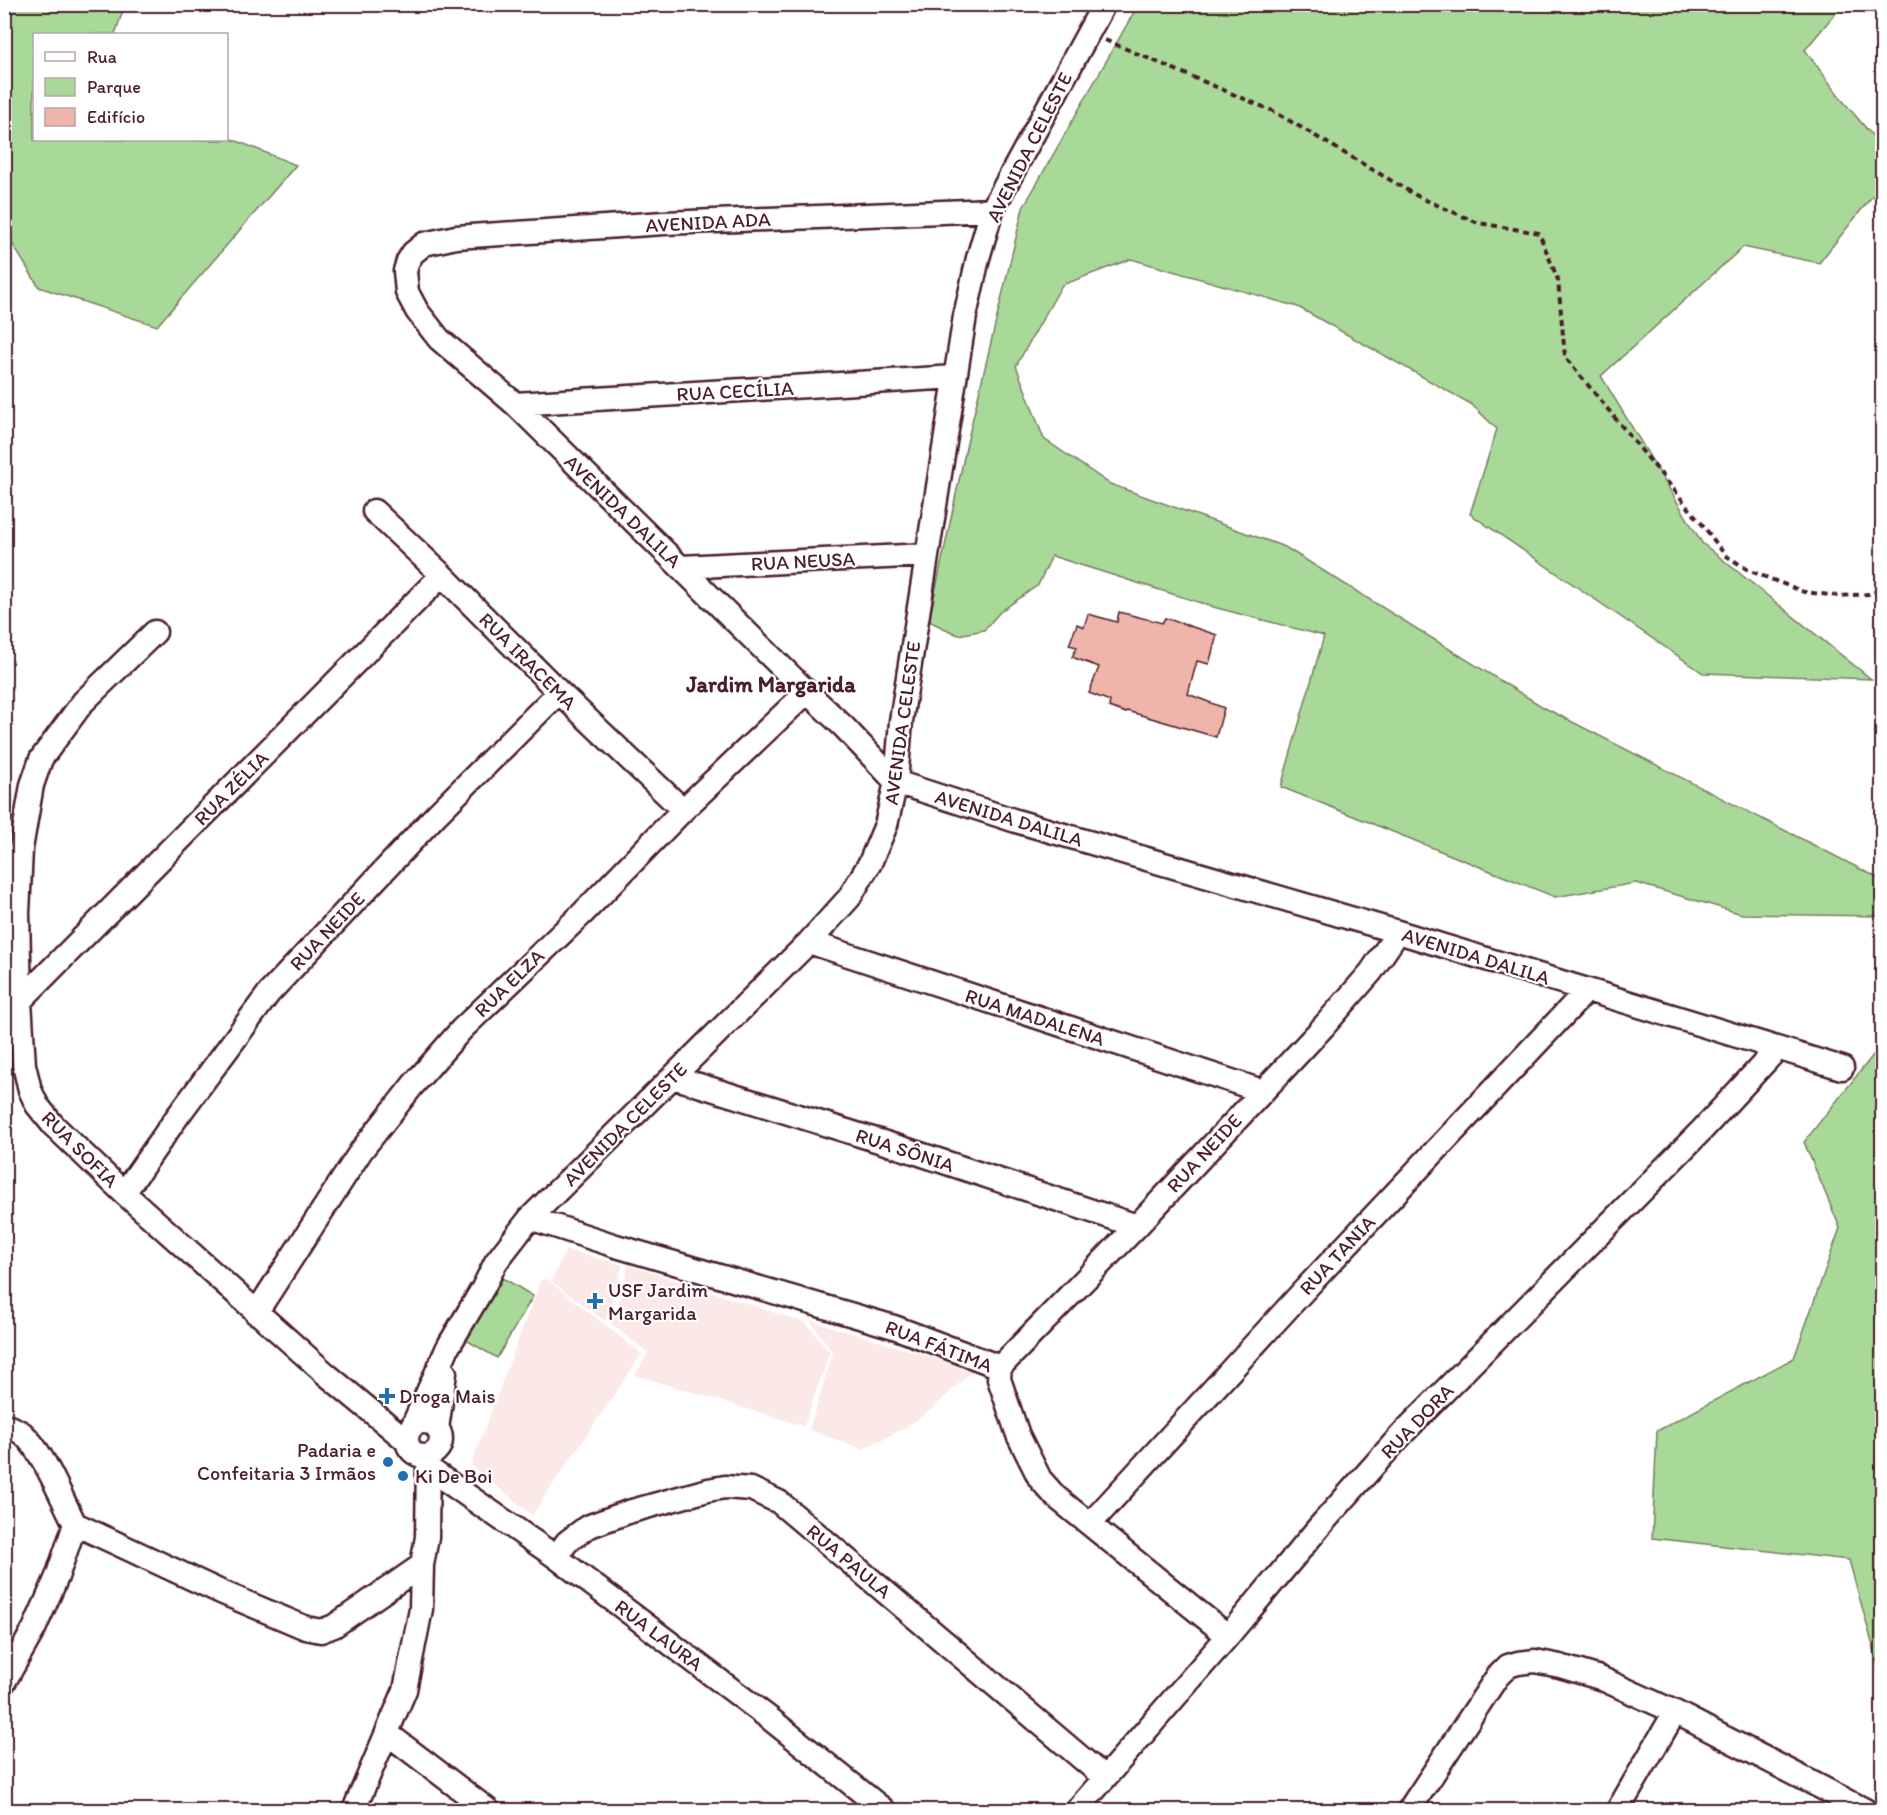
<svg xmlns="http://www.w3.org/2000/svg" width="1887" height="1815" font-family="Itim,sans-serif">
<rect width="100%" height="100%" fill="#fff"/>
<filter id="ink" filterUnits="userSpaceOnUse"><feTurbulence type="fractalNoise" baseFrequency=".0167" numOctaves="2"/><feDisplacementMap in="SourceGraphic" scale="12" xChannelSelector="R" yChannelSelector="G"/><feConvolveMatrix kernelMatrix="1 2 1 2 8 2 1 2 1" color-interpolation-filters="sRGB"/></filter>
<g filter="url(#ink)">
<path fill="#fae9e6" d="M566 1250 623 1265 605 1321 551 1281Z
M629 1265 806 1323 830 1352 804 1426 635 1375 648 1353 610 1323 618 1306Z
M545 1278 642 1354 532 1515 471 1465 540 1282Z
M810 1320 973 1370 931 1410 906 1427 863 1449 809 1430 833 1353Z"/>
<path fill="#a9d999" stroke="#7a7c62" stroke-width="1.5" d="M5 4 125 5 115 34H34V140H226L227 137 296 165 157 326 39 287 5 232Z
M1138 5H1842L1805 50 1843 101 1882 147V184L1819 263 1743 247 1601 376 1702 543 1871 679 1703 673 1470 514 1497 429 1471 404 1298 307 1131 259 1062 285 1016 366 1044 439 1110 484 1285 547 1543 707 1882 880V916L1742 914 1636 883 1555 897 1281 787 1324 636 1217 608 1052 556 1038 585 1000 612 984 630 958 635 929 621 967 443 1023 208Z
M1882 1044V1669L1879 1668 1849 1560 1652 1538 1657 1431 1794 1358 1840 1228 1804 1142Z
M503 1278 533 1296 497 1358 466 1340Z"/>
<path fill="#efb5aa" stroke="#4a1f2b" stroke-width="1.5" d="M1119 612 1162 623 1165 618 1217 635 1209 664 1197 661 1188 694 1224 708 1216 737 1127 711 1126 713 1109 707 1110 701 1089 693 1099 667 1072 657 1077 647 1069 645 1077 624 1084 627 1088 614 1117 622Z"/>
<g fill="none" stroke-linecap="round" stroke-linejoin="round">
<g stroke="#4a1f2b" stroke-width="27">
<path id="street" d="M992 210 664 223 456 237 424 244 413 253 408 261 405 271 407 292 417 311 439 339 515 404 807 692 844 727 896 782 1016 821 1398 932 1842 1068
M515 404 955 377
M374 511 442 575 559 692 683 810
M681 567 926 555
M155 632 83 702 41 759 32 785 21 849 18 913 20 1001 24 1065 30 1090 37 1105 53 1125 124 1193 326 1374 407 1441
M809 942 1262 1091
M20 1001 442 575
M673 1077 908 1150 1137 1226
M124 1193 177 1117 269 993 436 815 559 692
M530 1218 616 1246 894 1327 1000 1367
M256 1313 361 1151 413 1085 462 1029 583 913 683 810 807 692
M1000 1367 1137 1226 1324 1026 1371 972 1398 932
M1000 1367 999 1379 1018 1435 1040 1479 1056 1497 1228 1636
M407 1439a17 17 0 1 1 34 0a17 17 0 1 1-34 0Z
M4 1425C10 1427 17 1430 22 1433 44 1452 61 1498 75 1524L57 1577 34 1629 4 1682
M413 1425 448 1347 483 1288 496 1262 530 1218 809 942 849 898 870 863 886 825 896 782 901 721 965 316 978 258 992 210 1104 4
M437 1429 445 1373
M428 1468 556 1557 769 1718 884 1810
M75 1524 221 1592 306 1628 321 1631 334 1626 422 1565
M1090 1524 1308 1286 1587 990
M556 1557 567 1542 587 1527 628 1512 708 1490 725 1487 751 1489 779 1502 1105 1778
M388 1734 488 1810
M354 1810 405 1690 421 1609 422 1565 427 1537 428 1456
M1077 1810 1228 1636 1319 1527 1402 1434 1702 1130 1777 1049
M1409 1810 1497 1677 1508 1666 1518 1663 1535 1661 1560 1666 1600 1678 1675 1712 1865 1810
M1618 1810 1675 1712"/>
</g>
<path stroke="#4a1f2b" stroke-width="4" stroke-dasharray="6 4.5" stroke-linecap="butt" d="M1105 40 1273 111 1419 197 1478 223 1539 233 1558 280 1565 357 1702 524 1725 555 1750 571 1804 592 1839 596 1869 594 1882 589"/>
<use href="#street" stroke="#fff" stroke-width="22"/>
</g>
</g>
<g fill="#1f6fb2" stroke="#fff" stroke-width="2">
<path d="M592 1292h6v6h6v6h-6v6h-6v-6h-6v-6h6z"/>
<path d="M384 1387h6v6h6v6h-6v6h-6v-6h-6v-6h6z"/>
<circle cx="388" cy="1462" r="6"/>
<circle cx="403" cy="1476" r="6"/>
</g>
<g text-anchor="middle" stroke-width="4.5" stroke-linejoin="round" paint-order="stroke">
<g font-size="20" fill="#4a1f2b" stroke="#fff">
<text transform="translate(1029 147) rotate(-63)" y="7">AVENIDA CELESTE</text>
<text transform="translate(708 222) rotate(-3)" y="7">AVENIDA ADA</text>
<text transform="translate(735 391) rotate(-3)" y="7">RUA CECÍLIA</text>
<text transform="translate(623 511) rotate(44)" y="7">AVENIDA DALILA</text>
<text transform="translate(803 561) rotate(-3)" y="7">RUA NEUSA</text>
<text transform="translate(528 661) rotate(45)" y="7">RUA IRACEMA</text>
<text transform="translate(902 723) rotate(-82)" y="7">AVENIDA CELESTE</text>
<text transform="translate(231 788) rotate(-45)" y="7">RUA ZÉLIA</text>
<text transform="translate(1009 818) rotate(17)" y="7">AVENIDA DALILA</text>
<text transform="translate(327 931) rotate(-47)" y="7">RUA NEIDE</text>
<text transform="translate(1476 956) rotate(17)" y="7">AVENIDA DALILA</text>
<text transform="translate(509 983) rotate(-44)" y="7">RUA ELZA</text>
<text transform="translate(1035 1017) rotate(18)" y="7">RUA MADALENA</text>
<text transform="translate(625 1124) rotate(-45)" y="7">AVENIDA CELESTE</text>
<text transform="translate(80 1149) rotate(45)" y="7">RUA SOFIA</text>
<text transform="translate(905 1150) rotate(18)" y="7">RUA SÔNIA</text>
<text transform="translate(1204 1153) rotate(-47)" y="7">RUA NEIDE</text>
<text transform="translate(1337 1255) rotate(-47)" y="7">RUA TANIA</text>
<text transform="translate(939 1346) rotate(21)" y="7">RUA FÁTIMA</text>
<text transform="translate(1417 1421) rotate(-46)" y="7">RUA DORA</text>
<text transform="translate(849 1561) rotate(40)" y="7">RUA PAULA</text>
<text transform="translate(659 1635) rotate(37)" y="7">RUA LAURA</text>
</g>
<g font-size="20" fill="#4a1f2b" stroke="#fff" text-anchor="start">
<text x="608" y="1297">USF Jardim<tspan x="608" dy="23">Margarida</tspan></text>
<text x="399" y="1403">Droga Mais</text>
<text x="376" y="1457" text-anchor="end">Padaria e<tspan x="376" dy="23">Confeitaria 3 Irmãos</tspan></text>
<text x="415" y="1483">Ki De Boi</text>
</g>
<g font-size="22" font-weight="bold" fill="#4a1f2b" stroke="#fff">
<text x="771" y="692">Jardim Margarida</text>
</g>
</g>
<rect width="1887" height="1815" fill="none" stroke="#fff" stroke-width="24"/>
<rect x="12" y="12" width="1863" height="1791" fill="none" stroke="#4a1f2b" stroke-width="2" filter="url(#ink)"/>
<rect x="33" y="33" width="195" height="108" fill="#ffffff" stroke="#b7a5aa" stroke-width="1.5"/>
<rect x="45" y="52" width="30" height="9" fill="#ffffff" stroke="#b7a5aa" stroke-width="1.5"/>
<text x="87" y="63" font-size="18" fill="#4a1f2b">Rua</text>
<rect x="45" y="78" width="30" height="18" fill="#a9d999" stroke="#b7a5aa" stroke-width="1.5"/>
<text x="87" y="93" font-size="18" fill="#4a1f2b">Parque</text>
<rect x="45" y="108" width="30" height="18" fill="#efb5aa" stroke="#b7a5aa" stroke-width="1.5"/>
<text x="87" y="123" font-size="18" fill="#4a1f2b">Edifício</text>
</svg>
